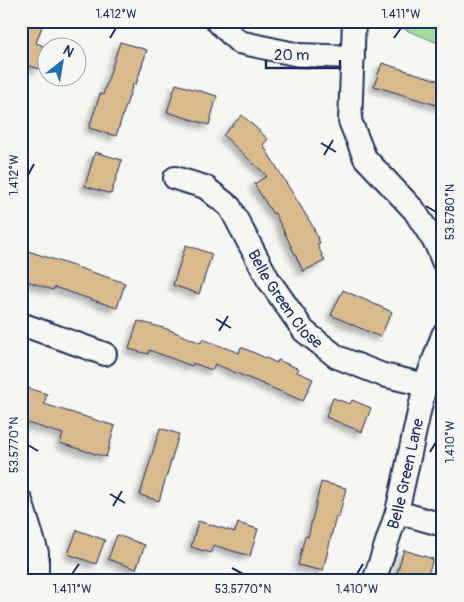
<svg xmlns="http://www.w3.org/2000/svg" width="464" height="602" font-family="Pangolin,sans-serif">
<defs>
<filter id="shadow"><feDropShadow dx="-4.5" dy="4.5" stdDeviation="2.5" flood-color="#0004"/></filter>
</defs>
<rect width="100%" height="100%" fill="#f6f6f2"/>
<filter id="ink" filterUnits="userSpaceOnUse"><feTurbulence type="fractalNoise" baseFrequency=".02" numOctaves="2"/><feDisplacementMap in="SourceGraphic" scale="10" xChannelSelector="R" yChannelSelector="G"/><feConvolveMatrix kernelMatrix="1 2 1 2 8 2 1 2 1" color-interpolation-filters="sRGB"/></filter>
<g filter="url(#ink)">
<path fill="#a3dca1" stroke="#5f8680" d="M384 21H443V45Z"/>
<path fill="#d8ba8c" stroke="#1b2f5e" filter="url(#shadow)" d="M21 21H44L36 43 47 47 39 69 27 65 23 77 21 76Z
M120 42 147 50 136 84H133L116 136 89 128 100 94 103 95Z
M382 63 443 82V107L374 86Z
M176 84 217 96 209 125 167 112Z
M242 115 268 139 263 145 312 225 320 243 317 244 325 261 303 271 275 213 273 214 254 184 267 176 223 135Z
M95 152 122 160 111 194 85 186Z
M186 245 212 254 199 294 173 285Z
M28 251 125 283 117 308 54 287 53 290 21 279V270Z
M343 290 392 312 380 337 331 315Z
M138 321 167 329 201 343 202 339 239 353 241 347 277 363 278 360 299 369 297 372 313 379 303 401 215 364 212 370 193 363 192 366 149 350 148 354 129 349Z
M21 386 47 394 44 404 115 426 106 457 60 443 63 434 21 421Z
M333 398 350 404 352 400 371 408 362 432 326 417Z
M160 428 179 434 159 501 140 495Z
M321 482 346 488 339 517 336 516 323 571 298 565 305 536 308 537Z
M198 521 235 532 238 523 258 529 250 556 213 545 211 553 191 547Z
M77 530 105 540 96 564 68 554Z
M117 535 145 545 136 569 108 559Z
M404 550 433 559 426 581H422L397 573Z"/>
<g fill="none" stroke-linecap="round" stroke-linejoin="round">
<g stroke="#1b2f5e" stroke-width="26">
<g id="minor">
<path d="M217 21 239 42 299 55 353 57"/>
<path d="M354 21 350 121 365 158 414 210 436 244 443 261"/>
<path id="s1" d="M175 178 205 187 230 207 268 279 304 331 337 357 383 375 425 385"/>
<path d="M21 324 105 354"/>
<path d="M21 501 37 553V581"/>
<path d="M397 512 443 525"/>
<path id="s2" d="M374 581 397 512 425 385 443 335"/>
</g>
</g>
<use href="#minor" stroke="#f6f6f2" stroke-width="22"/>
</g>
</g>
<path fill="none" stroke="#1b2f5e" stroke-width="2" d="M110 38 116 28M394 38 401 28M321 143 336 152M324 155 333 140M28 175 34 164M426 206 436 212M216 319 231 328M219 331 228 316M28 445 38 451M430 452 436 442M110 494 125 503M113 506 122 491M232 568 243 574M72 574 79 564M357 574 363 564"/>
<g text-anchor="middle" stroke-width="5" stroke-linejoin="round" paint-order="stroke">
<g font-size="16" fill="#1b2f5e" stroke="#f6f6f2">
<text dy="6" stroke="none"><textPath href="#s1" startOffset="171">Belle Green Close</textPath></text>
<text dy="6" stroke="none"><textPath href="#s2" startOffset="112">Belle Green Lane</textPath></text>
</g>
</g>
<rect width="464" height="602" fill="none" stroke="#f6f6f2" stroke-width="55"/>
<g transform="translate(62 62) rotate(31)"><circle r="24" fill="#f6f6f2" stroke="#9ea6b7"/>
<path d="M0-4L9 19L0 12L-9 19Z" fill="#1f6fb2"/>
<text y="-8" font-size="14" font-weight="bold" text-anchor="middle" fill="#1b2f5e">N</text>
</g>
<path d="M266 60v8h74v-8" fill="none" stroke="#1b2f5e" stroke-width="2.5"/>
<text x="274" y="60" font-size="15" fill="#1b2f5e" stroke="#f6f6f2" stroke-width="4" paint-order="stroke">20 m</text>
<rect x="28" y="28" width="408" height="546" fill="none" stroke="#1b2f5e" stroke-width="2"/>
<g font-size="12" text-anchor="middle" fill="#1b2f5e">
<text x="116" y="18">1.412°W</text>
<text x="401" y="18">1.411°W</text>
<text transform="translate(14 175) rotate(-90)" y="4">1.412°W</text>
<text transform="translate(450 212) rotate(-90)" y="4">53.5780°N</text>
<text transform="translate(450 442) rotate(-90)" y="4">1.410°W</text>
<text transform="translate(14 445) rotate(-90)" y="4">53.5770°N</text>
<text x="72" y="593">1.411°W</text>
<text x="243" y="593">53.5770°N</text>
<text x="357" y="593">1.410°W</text>
</g>
</svg>
